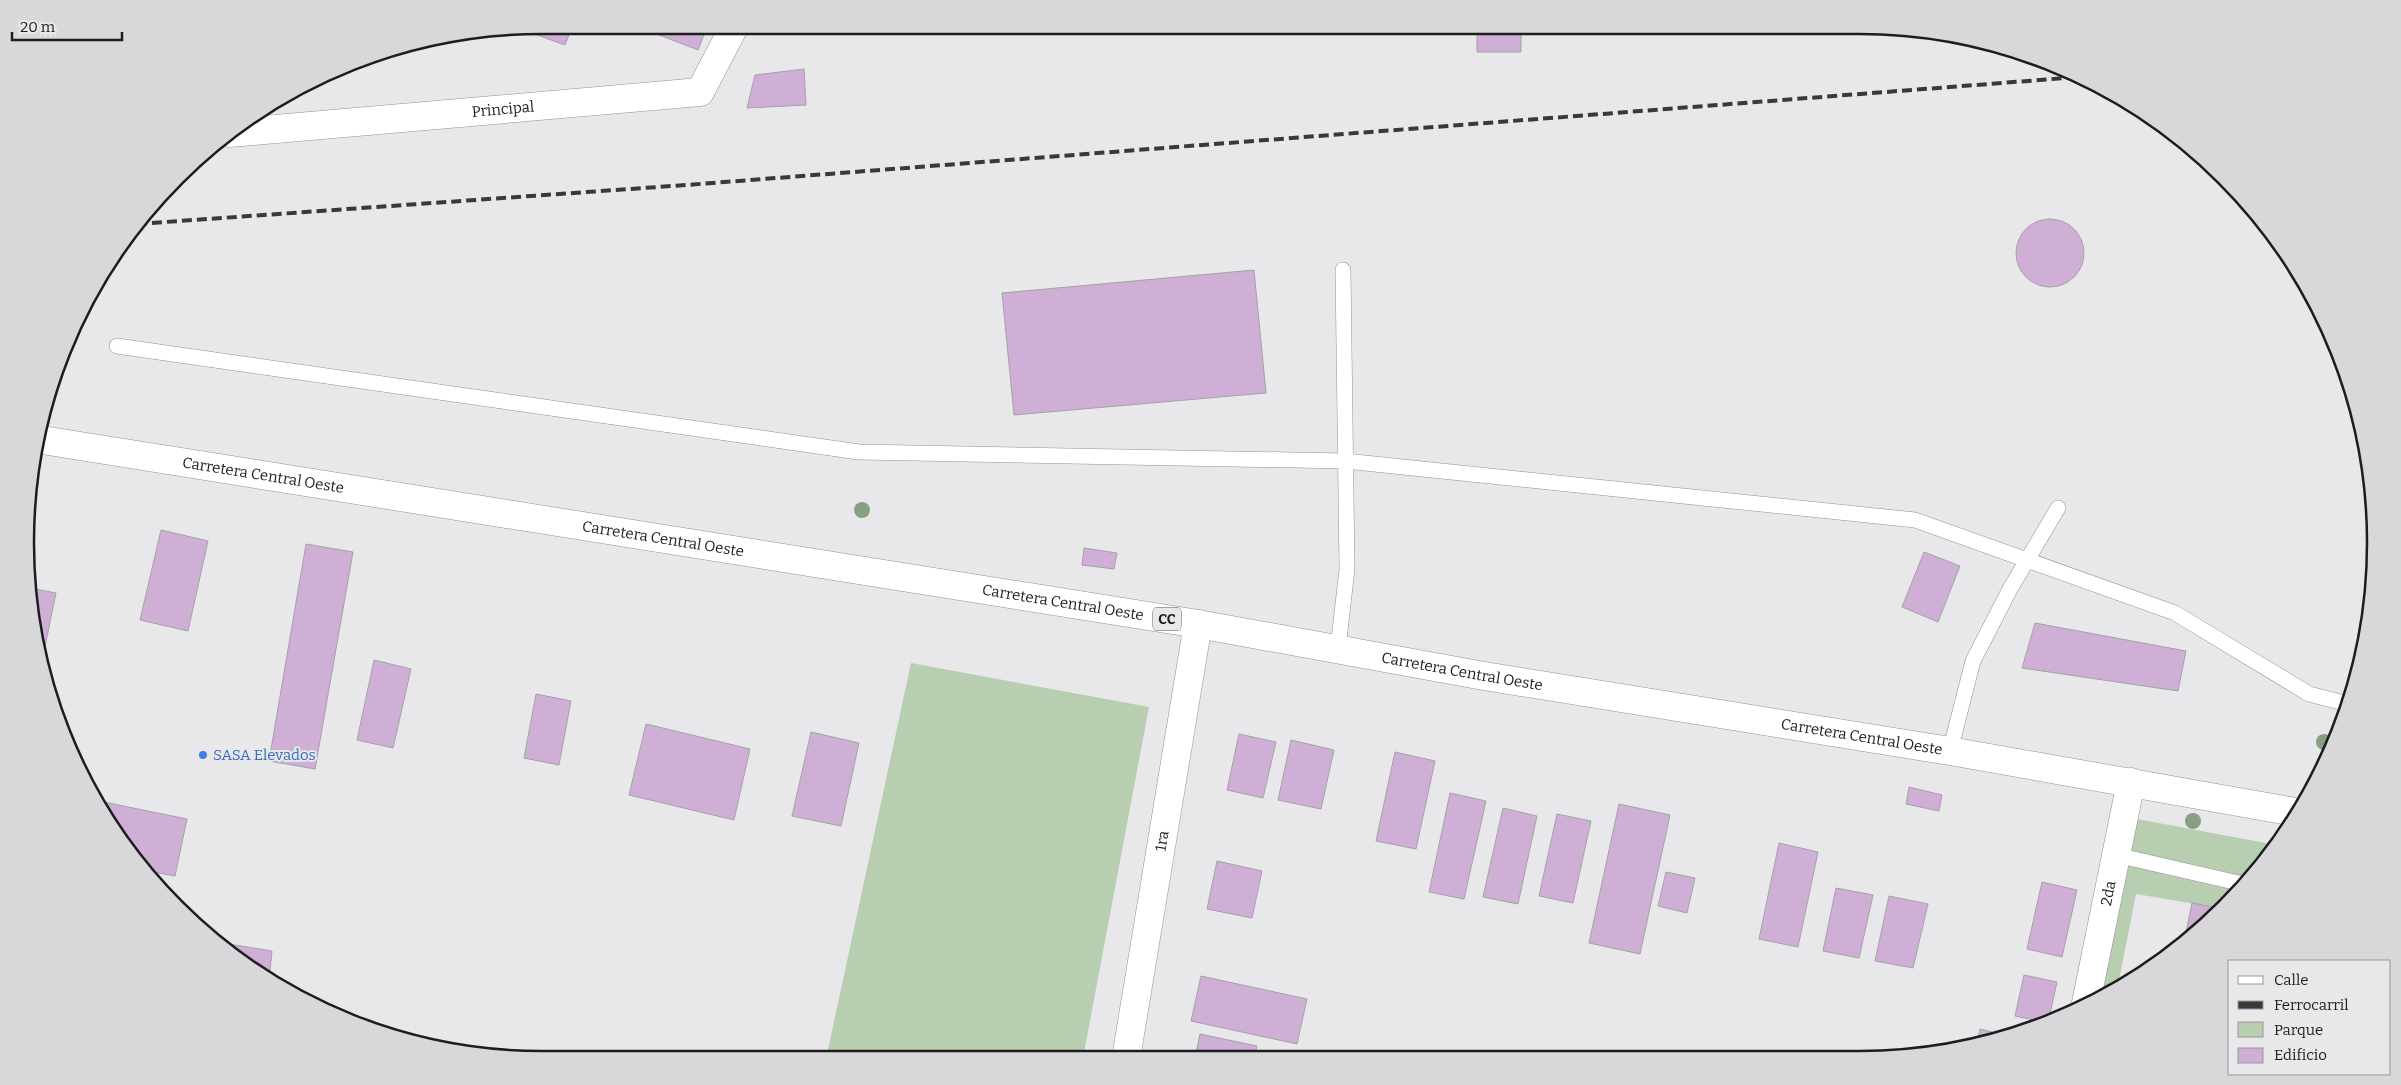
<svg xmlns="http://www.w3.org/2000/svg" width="2401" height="1085" font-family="Bitter,serif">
<rect width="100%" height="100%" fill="#e8e8eb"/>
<path fill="#b7ceb0" d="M911 663 1149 707 1083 1058 826 1059Z
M2116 815 2276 845 2269 857 2219 908 2136 894 2118 985 2077 1009Z"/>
<path fill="#cfafd6" stroke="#a4a2a4" d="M573 25 565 45 529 32 531 26Z
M657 25H708L698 50 654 33Z
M1477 25H1521V52H1477Z
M804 69 806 105 747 108 755 75Z
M2016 253a34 34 0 1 1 68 0a34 34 0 1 1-68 0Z
M1254 270 1266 393 1014 415 1002 293Z
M161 530 208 541 188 631 140 620Z
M306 544 353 552 315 769 269 761Z
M1084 548 1117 553 1114 569 1082 565Z
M1924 552 1960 566 1938 622 1902 607Z
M30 588 56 593 41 666 35 643Z
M2035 623 2186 651 2178 691 2022 668Z
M374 660 411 669 393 748 357 740Z
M536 694 571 701 559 765 524 758Z
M646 724 750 749 734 820 629 795Z
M811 732 859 743 841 826 792 816Z
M1239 734 1276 742 1263 798 1227 790Z
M1291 740 1334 750 1321 809 1278 800Z
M1395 752 1435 761 1416 849 1376 841Z
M1909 787 1942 795 1939 811 1906 804Z
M1450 793 1486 801 1464 899 1429 892Z
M94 800 187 819 175 876 143 870 132 858Z
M1619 804 1670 815 1640 954 1589 943Z
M1503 808 1537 816 1518 904 1483 897Z
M1557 814 1591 821 1573 903 1539 896Z
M1779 843 1818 852 1798 947 1759 939Z
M1217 861 1262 871 1252 918 1207 909Z
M1666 872 1695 878 1687 913 1658 906Z
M2042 882 2077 890 2062 957 2027 949Z
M1836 888 1873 895 1859 958 1823 951Z
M1889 896 1928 904 1913 968 1875 961Z
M2192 903 2219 908 2184 942Z
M216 942 272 951 269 980Z
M2024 975 2057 982 2048 1023 2015 1016Z
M1201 976 1307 999 1297 1044 1191 1021Z
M1980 1029 2004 1035 1977 1042Z
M1200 1034 1257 1046 1254 1058H1195Z"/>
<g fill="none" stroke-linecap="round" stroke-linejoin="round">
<g stroke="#929295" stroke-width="16">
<path id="service" d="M117 346 859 452 1345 461 1915 520 2175 613 2309 694 2348 704
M1338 648 1347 569 1343 270
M1950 751 1973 661 2010 589 2058 508
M2116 855 2243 884"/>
</g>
<g stroke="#929295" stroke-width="29">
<g id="minor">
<path id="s1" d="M230 133 700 92 735 25"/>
<path id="s2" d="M2086 1003 2131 782"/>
<path id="s3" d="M1126 1058 1198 624"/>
</g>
</g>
<g stroke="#929295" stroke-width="29">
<g id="primary">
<path id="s4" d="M36 439 1198 624 1484 676 1950 751 2295 812"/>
</g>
</g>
<use href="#service" stroke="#fff" stroke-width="15"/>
<use href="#minor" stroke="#fff" stroke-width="28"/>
<use href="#primary" stroke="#fff" stroke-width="28"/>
<path stroke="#39393b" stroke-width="4" stroke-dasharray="10 5" stroke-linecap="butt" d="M137 224 686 185 2079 77
M2351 675 2360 662"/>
</g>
<g fill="#889f82">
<circle cx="862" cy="510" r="8"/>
<circle cx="2324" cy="742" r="8"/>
<circle cx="2193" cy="821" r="8"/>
</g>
<circle fill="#3f7fe0" stroke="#e8e8eb" stroke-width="2" cx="203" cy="755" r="5"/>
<g text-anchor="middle" stroke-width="4" stroke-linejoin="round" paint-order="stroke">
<rect fill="#e8e8eb" stroke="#5a5a5c" stroke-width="1" x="1153" y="607.5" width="28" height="23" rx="4"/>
<g font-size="14" font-weight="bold" fill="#1d1d1e">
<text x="1167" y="624">CC</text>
</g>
<g font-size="15" fill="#1d1d1e" stroke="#e8e8eb">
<text dy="5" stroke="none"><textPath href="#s1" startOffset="274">Principal</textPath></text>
<text dy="5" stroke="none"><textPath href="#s4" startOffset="230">Carretera Central Oeste</textPath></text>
<text dy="5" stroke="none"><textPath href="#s4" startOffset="635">Carretera Central Oeste</textPath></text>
<text dy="5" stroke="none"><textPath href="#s4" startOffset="1040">Carretera Central Oeste</textPath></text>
<text dy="5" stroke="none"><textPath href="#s4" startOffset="1445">Carretera Central Oeste</textPath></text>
<text dy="5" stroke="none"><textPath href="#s4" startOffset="1850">Carretera Central Oeste</textPath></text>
<text dy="5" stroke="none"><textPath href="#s3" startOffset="220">1ra</textPath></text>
<text dy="5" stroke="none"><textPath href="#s2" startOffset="112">2da</textPath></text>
</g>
<g font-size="15" fill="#366cbe" stroke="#e8e8eb" text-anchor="start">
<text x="213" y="760">SASA Elevados</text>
</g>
</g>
<path d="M0 0H2401V1085H0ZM542 34H1859A508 508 0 0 1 2367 542V543A508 508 0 0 1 1859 1051H542A508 508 0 0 1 34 543V542A508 508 0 0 1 542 34Z" fill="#d8d8db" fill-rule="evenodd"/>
<path fill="none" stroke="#1d1d1e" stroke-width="2.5" d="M542 34H1859A508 508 0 0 1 2367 542V543A508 508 0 0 1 1859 1051H542A508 508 0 0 1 34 543V542A508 508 0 0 1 542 34Z"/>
<rect x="2228" y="960" width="162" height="115" fill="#e8e8eb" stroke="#979799"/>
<rect x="2238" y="976" width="25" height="8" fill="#ffffff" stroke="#979799"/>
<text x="2274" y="985" font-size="15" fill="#1d1d1e">Calle</text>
<rect x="2238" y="1001" width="25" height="8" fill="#39393b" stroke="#979799"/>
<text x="2274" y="1010" font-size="15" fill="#1d1d1e">Ferrocarril</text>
<rect x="2238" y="1022" width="25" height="15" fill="#b7ceb0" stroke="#979799"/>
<text x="2274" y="1035" font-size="15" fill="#1d1d1e">Parque</text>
<rect x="2238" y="1048" width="25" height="15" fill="#cfafd6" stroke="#979799"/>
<text x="2274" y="1060" font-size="15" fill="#1d1d1e">Edificio</text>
<path d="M12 32v8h110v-8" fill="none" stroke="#1d1d1e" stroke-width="2.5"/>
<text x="20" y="32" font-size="15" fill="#1d1d1e" stroke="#e8e8eb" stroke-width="4" paint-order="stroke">20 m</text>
</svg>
